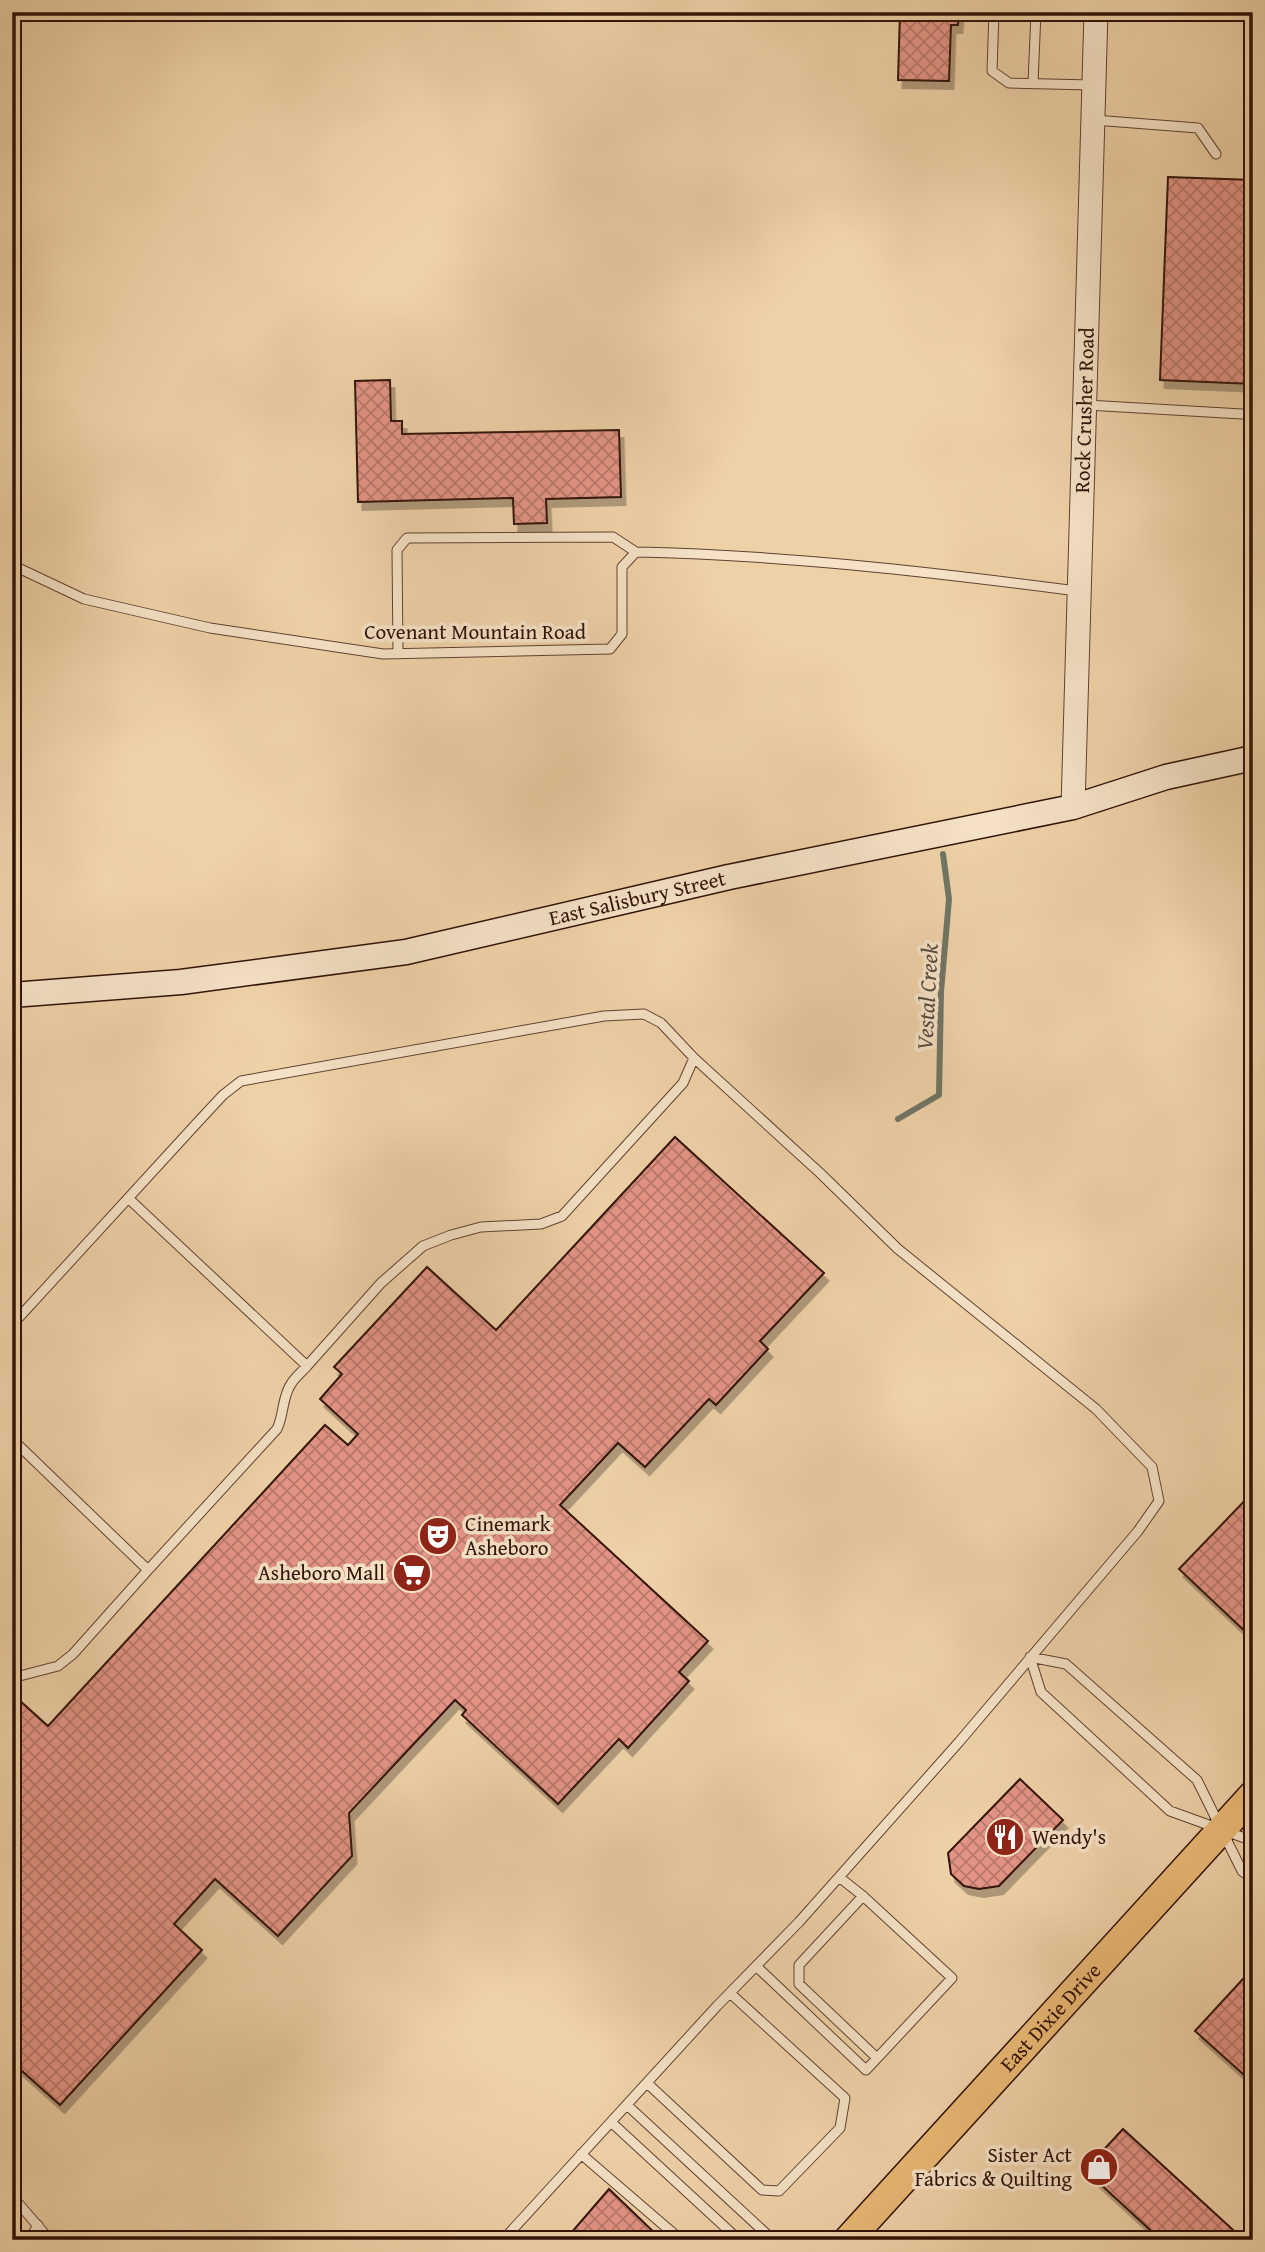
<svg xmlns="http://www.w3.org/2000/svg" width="1265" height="2252" font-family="'Gentium Book Plus',serif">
<defs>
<pattern id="building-cross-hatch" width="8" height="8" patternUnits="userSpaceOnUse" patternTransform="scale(1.75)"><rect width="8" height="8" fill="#e49486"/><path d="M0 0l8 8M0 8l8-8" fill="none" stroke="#b9786c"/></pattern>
<filter id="shadow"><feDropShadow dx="4.5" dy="8" stdDeviation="0" flood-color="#0004"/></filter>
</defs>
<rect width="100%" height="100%" fill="#efd1a8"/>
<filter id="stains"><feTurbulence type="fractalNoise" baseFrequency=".00286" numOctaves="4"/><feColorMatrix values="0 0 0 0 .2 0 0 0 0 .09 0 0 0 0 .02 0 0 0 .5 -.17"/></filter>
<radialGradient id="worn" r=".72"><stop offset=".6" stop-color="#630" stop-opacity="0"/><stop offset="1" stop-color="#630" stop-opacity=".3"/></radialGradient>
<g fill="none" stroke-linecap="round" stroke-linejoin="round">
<path stroke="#707566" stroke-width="6" d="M898 1119 939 1095 941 992 949 899 943 854"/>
</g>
<path fill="url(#building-cross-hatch)" stroke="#311308" stroke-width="2" filter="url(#shadow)" d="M900 12H959L958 25H951L949 81 898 80Z
M1168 177 1253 180V384L1160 380Z
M390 380 391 421H402V434L619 430 621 497 546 499 547 523 514 524 513 498 358 502 355 381Z
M675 1137 824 1273 760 1341 768 1349 716 1405 709 1399 645 1467 618 1443 560 1505 708 1641 679 1672 689 1681 628 1748 619 1739 558 1804 462 1715 466 1710 455 1700 349 1813 352 1856 278 1936 215 1879 174 1924 202 1950 60 2105 12 2062V1708L19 1700 48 1726 325 1425 348 1445 358 1434 320 1399 342 1374 334 1367 427 1267 496 1330Z
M1253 1492V1635L1251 1637 1179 1569Z
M1020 1779 1063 1820 999 1886 979 1889 964 1886 951 1874 948 1853Z
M1253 1968V2083L1195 2031Z
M1123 2129 1244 2240H1161L1085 2170Z
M609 2189 662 2240H565Z"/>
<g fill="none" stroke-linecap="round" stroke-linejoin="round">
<g stroke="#604230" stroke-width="11">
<path id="service" d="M994 12 992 71 1009 83 1092 85
M1033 83 1036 12
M1094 120 1198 128 1216 154
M1087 405 1242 414
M12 565 84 599 210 628 383 654 610 649 622 634V567L636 552C784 555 931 572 1077 591
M398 654 397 550 407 538 613 537 636 552
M128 1198 307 1366 381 1283 423 1246 451 1235 481 1227 541 1224 562 1216 683 1083 694 1058
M12 1325 197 1123 223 1095 241 1081 604 1016 644 1014 661 1023 694 1058 820 1173 898 1249 1096 1409 1152 1467 1159 1501 1138 1531 959 1742 799 1922 717 2006 503 2240
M12 1439 148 1570 73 1654 58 1666 12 1678
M148 1570 277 1429C284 1415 282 1397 291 1384 295 1377 302 1372 307 1366
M1253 1841 1170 1811 1041 1692 1030 1657 1066 1664 1197 1780 1242 1871 1253 1879
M863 1896 799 1965V1984L877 2058
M756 1966 866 2070 952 1978 863 1896 839 1877
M647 2083 762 2190 779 2191 840 2128 845 2098 730 1993
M627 2105 773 2240
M611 2122 739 2240
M581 2154 681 2240
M12 2196 50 2240
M29 2240 38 2225"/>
</g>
<g stroke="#604230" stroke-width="25">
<g id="tertiary">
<path id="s1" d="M1073 807 1096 12"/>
</g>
</g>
<g stroke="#311308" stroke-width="27">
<g id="secondary">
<path id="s2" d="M12 995 181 982 406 952 729 877 1073 807 1166 777 1253 758"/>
</g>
</g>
<g stroke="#311308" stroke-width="31">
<g id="primary">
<path id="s3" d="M848 2240 1253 1795"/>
</g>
</g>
<use href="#service" stroke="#f5e1c6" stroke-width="9"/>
<use href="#tertiary" stroke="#f5e1c6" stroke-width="23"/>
<use href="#secondary" stroke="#f5e1c6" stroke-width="24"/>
<use href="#primary" stroke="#e8b874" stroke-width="28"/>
</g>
<defs>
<g id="theatre-disc" transform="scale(2.0125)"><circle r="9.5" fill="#8f2418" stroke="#f5e1c6"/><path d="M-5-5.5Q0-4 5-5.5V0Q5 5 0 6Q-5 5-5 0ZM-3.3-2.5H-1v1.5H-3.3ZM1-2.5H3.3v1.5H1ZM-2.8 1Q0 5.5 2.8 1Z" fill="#fff"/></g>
<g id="supermarket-disc" transform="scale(2.0125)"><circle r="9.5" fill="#8f2418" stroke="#f5e1c6"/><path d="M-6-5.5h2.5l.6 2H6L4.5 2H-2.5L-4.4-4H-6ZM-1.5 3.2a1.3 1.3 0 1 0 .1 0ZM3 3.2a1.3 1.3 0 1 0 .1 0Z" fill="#fff"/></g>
<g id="restaurant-disc" transform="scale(2.0125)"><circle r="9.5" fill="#8f2418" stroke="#f5e1c6"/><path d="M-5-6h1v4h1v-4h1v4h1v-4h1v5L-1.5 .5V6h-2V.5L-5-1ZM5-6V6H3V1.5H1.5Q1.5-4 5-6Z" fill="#fff"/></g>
<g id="shop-disc" transform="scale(2.0125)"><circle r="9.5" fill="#8f2418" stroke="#f5e1c6"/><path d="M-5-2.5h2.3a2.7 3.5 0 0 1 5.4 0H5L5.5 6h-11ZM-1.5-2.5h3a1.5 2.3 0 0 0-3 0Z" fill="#fff"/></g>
</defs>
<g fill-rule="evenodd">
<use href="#theatre-disc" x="438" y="1536"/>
<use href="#supermarket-disc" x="412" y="1573"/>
<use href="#restaurant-disc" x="1005" y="1837"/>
<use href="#shop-disc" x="1099" y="2167"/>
</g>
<g text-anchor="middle" stroke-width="7" stroke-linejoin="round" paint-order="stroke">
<g font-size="21" fill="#311308" stroke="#f5e1c6">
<text dy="7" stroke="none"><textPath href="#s1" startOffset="397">Rock Crusher Road</textPath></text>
<text x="475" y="639">Covenant Mountain Road</text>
<text dy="7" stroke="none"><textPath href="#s2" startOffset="634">East Salisbury Street</textPath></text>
<text dy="7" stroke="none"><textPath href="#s3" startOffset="301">East Dixie Drive</textPath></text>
</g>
<g font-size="21" fill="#311308" stroke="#f5e1c6" text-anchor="start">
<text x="465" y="1531">Cinemark<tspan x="465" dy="24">Asheboro</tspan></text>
<text x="385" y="1580" text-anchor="end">Asheboro Mall</text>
<text x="1032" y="1844">Wendy's</text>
<text x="1072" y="2162" text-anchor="end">Sister Act<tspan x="1072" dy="24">Fabrics &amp; Quilting</tspan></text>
</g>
<g font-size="23" font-style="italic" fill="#564c3f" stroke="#f5e1c6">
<text transform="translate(927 997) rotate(-87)" y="8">Vestal Creek</text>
</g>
</g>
<rect width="1265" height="2252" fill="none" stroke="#efd1a8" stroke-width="42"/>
<rect x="14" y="14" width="1237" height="2224" fill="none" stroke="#311308" stroke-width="3.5"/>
<rect x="21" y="21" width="1223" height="2210" fill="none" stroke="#311308" stroke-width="2"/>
<rect width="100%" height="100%" filter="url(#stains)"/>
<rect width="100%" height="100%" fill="url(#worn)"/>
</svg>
